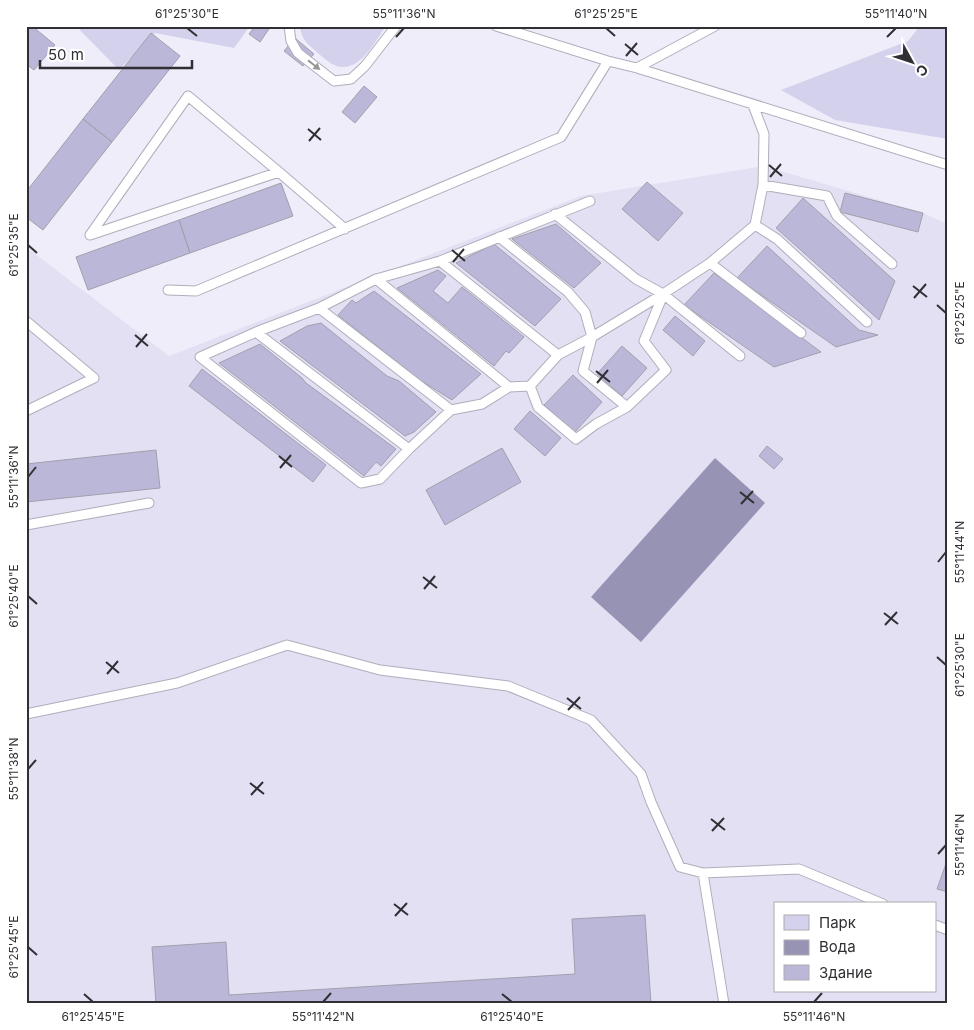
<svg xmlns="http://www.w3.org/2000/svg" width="974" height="1030" font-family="Inter,sans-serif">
<rect width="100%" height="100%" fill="#efedfa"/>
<path fill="#e3e0f4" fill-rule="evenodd" d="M764 166 923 213 948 224V1004H26V247L169 356 581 196ZM775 904H935V991H775Z"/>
<path fill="#d4d1ed" d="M76 26H250L234 48 155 33 119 70Z
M300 26H386C376 40 362 68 342 67 334 67 325 59 319 54 309 45 301 40 300 26Z
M920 26H948V139L835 120 781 90 908 41Z"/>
<path fill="#9793b4" d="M715 458 765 503 641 642 591 597Z"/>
<path fill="#bbb7d9" stroke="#a1a0ac" d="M26 26H32L55 45 34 70 26 64Z
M255 26H271L260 42 249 34Z
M151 33 180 56 112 142 83 119Z
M295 38 314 54 303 66 284 51Z
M364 86 377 97 355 123 342 112Z
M83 119 112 142 43 230 26 217V192Z
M647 182 683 213 658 241 622 209Z
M281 183 293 216 190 253 179 220Z
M845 193 923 213 918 232 840 212Z
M803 198 895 281 879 320 776 228Z
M179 220 190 253 88 290 76 257Z
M556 224 601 263 574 288 512 239Z
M494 244 561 299 535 326 456 263Z
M767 246 859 330 878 335 836 347 737 278Z
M438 270 446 276 433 291 448 303 462 287 524 337 509 353 506 351 494 366 397 288Z
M714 273 821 352 774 367 684 305Z
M374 291 481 374 452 400 420 380 338 315 352 300 356 303Z
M675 316 705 341 693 356 663 330Z
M321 323 387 376 399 381 436 412 414 432 405 436 280 341 307 326Z
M260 344 302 378 306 383 396 449 381 466 376 462 364 476 219 363Z
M622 346 647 368 622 396 597 374Z
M202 369 326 465 313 482 189 386Z
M573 375 602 402 574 433 544 405Z
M530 411 561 438 545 456 514 429Z
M767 446 783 459 774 469 759 456Z
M502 448 521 482 445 525 426 490Z
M156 450 160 488 26 502V464Z
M948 858V892L937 889Z
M645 915 651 1004H156L152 947 226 942 229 995 575 974 572 919Z"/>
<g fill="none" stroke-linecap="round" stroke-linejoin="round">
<g stroke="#afaeba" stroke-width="11">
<path id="lane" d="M289 26 291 41 298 53 334 81 351 79 365 66 396 26
M496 26 608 61 637 68 948 165
M637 68 715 26
M279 172 188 96 90 235 279 172 345 229
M763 185 827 196 837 216 892 264
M590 201 440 261 376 279 319 308 256 332 200 357 361 483 380 479 409 449 451 410 482 404 509 387 530 386 558 355 592 337 663 294 710 263 755 225 763 185 764 134 753 105
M555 214 636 279 663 294 740 356
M755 225 777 239 867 322
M499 237 568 292 585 312 592 337 583 371 627 407
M440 261 558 355
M710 263 801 333
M376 279 509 387
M168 290 196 291 561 137 608 61
M319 308 451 410
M26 321 94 378 26 411
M256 332 409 449
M530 386 538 407 576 439 596 424 627 407 666 370 644 341 663 295
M26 525 149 503
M26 714 177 683 287 645 380 670 508 686 591 720 641 774 651 802 680 867 703 873 799 869 883 904
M703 873 724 1004
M935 925 948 930"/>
</g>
<use href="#lane" stroke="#fff" stroke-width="9"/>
</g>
<defs><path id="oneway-solid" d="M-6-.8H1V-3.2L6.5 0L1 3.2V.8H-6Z" transform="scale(1.25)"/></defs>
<use fill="#98979a" href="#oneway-solid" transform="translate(314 65) rotate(38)"/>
<path fill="none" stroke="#302f34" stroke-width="2" d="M187 28 197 36M606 28 615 36M396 37 404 28M887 37 896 28M625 44 638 55M626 56 637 43M308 129 321 140M309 141 320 128M769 165 782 176M770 177 781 164M28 245 37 253M452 250 465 261M453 262 464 249M913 286 927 297M914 298 926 284M937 305 946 313M135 335 148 346M136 347 147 334M596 371 610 382M597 383 608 370M279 456 292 467M280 468 291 455M28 477 36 467M740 492 754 503M741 504 753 491M938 562 946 552M423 577 437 588M424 589 435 576M28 596 37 604M884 613 898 624M885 625 897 612M937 657 946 665M106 662 119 673M107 674 118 661M567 698 581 709M568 710 580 697M28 769 36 760M250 783 264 794M251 795 263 782M711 819 725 830M712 831 724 818M938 854 946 845M394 904 408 915M395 916 407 903M28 947 37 955M84 994 93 1002M502 994 512 1002M323 1002 331 993M814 1002 822 993"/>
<rect width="974" height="1030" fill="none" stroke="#ffffff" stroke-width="55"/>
<rect x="774" y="902" width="162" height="90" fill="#ffffff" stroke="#acacae"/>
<rect x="784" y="915" width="25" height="15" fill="#d4d1ed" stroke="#acacae"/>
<text x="819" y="928" font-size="15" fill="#302f34">Парк</text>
<rect x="784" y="940" width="25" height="15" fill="#9793b4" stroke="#acacae"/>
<text x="819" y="952" font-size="15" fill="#302f34">Вода</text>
<rect x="784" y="965" width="25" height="15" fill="#bbb7d9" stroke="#acacae"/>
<text x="819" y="978" font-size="15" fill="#302f34">Здание</text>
<g transform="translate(912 62) rotate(130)" stroke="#ffffff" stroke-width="4" paint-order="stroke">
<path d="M0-4L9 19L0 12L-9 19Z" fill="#302f34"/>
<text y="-8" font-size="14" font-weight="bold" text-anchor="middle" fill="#302f34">С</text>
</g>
<path d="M40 60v8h152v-8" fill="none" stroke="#302f34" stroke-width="2.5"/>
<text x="48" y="60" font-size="15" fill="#302f34" stroke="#ffffff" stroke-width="4" paint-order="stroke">50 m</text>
<rect x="28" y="28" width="918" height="974" fill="none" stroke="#302f34" stroke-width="2"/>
<g font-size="12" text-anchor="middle" fill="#302f34">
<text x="187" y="18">61°25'30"E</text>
<text x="404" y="18">55°11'36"N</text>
<text x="606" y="18">61°25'25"E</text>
<text x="896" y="18">55°11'40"N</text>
<text transform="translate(14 245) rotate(-90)" y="4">61°25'35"E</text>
<text transform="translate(960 313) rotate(-90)" y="4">61°25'25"E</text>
<text transform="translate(14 477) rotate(-90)" y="4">55°11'36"N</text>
<text transform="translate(960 552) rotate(-90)" y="4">55°11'44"N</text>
<text transform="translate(14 596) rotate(-90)" y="4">61°25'40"E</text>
<text transform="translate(960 665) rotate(-90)" y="4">61°25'30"E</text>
<text transform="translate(14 769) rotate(-90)" y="4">55°11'38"N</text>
<text transform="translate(960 845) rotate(-90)" y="4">55°11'46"N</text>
<text transform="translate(14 947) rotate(-90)" y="4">61°25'45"E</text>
<text x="93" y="1021">61°25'45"E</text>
<text x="323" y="1021">55°11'42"N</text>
<text x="512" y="1021">61°25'40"E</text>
<text x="814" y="1021">55°11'46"N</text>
</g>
</svg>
